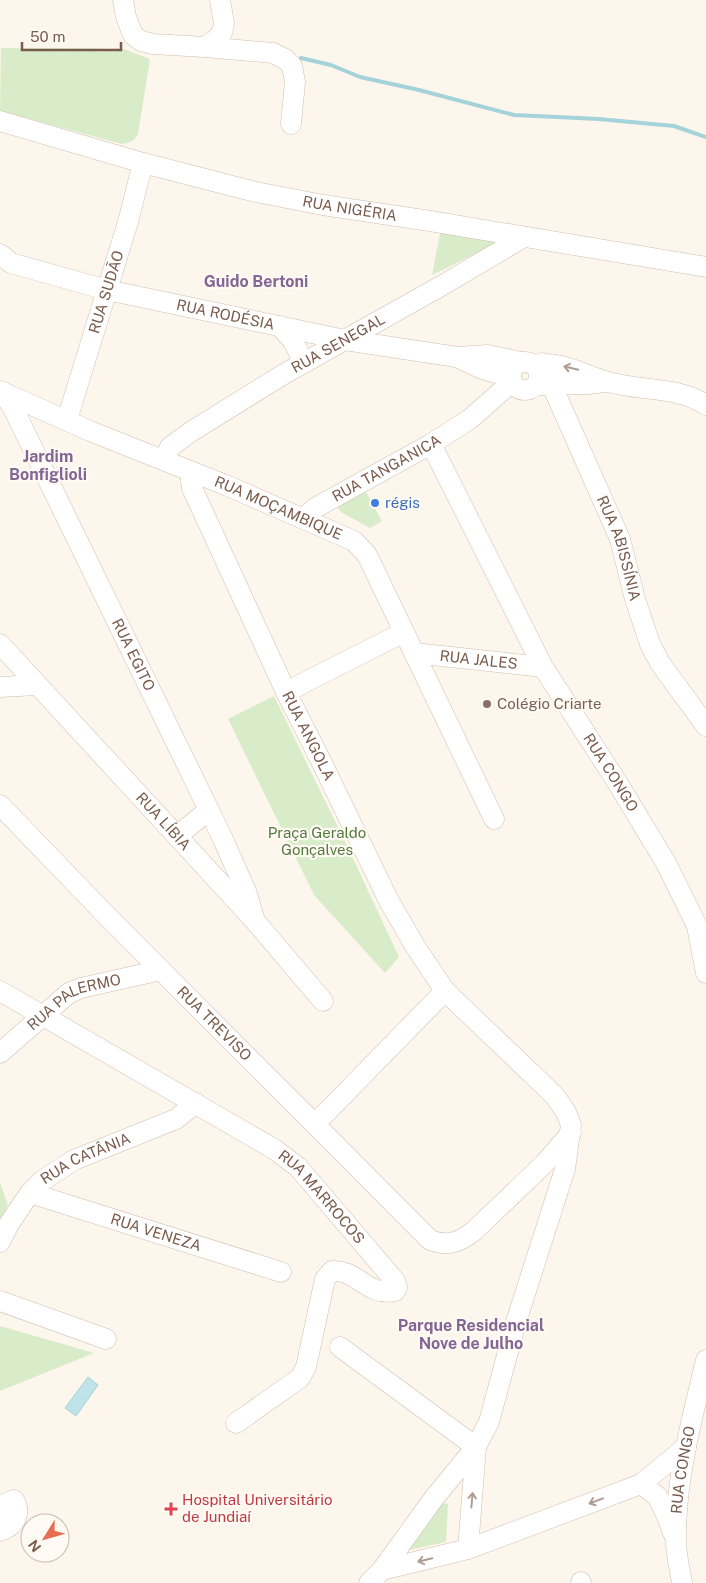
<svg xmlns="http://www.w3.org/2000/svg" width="706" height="1583" font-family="'Public Sans',sans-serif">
<rect width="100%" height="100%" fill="#fdf6ec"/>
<path fill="#d8ecc9" d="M1 48 124 49 150 59 138 134C134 141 130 143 122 144L0 111Z
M441 229 499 242 432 275Z
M361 483 382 521 370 528 341 512 337 506Z
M274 696 350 852 399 957 385 973 314 895 228 719Z
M0 1183 8 1205 0 1219Z
M0 1326 94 1353 0 1391Z
M439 1503 448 1504 446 1542 399 1552Z"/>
<path fill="#bfe3e8" stroke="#a5d3da" d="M88 1377 98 1385 76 1416 65 1408Z"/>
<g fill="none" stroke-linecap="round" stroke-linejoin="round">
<path stroke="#a5d3da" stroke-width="4" d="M301 58 331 65 360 77 419 90 514 115 599 119 674 126 706 137"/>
<g stroke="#d1beb0" stroke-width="21">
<g id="minor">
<path d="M123 0 126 17 133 35 141 41 153 44 205 47 215 40 222 33 224 23 220 0"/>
<path d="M205 47 273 53 285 59 292 66 295 82 291 124"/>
<path id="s1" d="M0 121 143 163 256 192 323 205 430 221 706 267"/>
<path id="s2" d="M0 254 11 263 107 290 345 340 457 357 488 355 521 362"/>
<path d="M280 326 293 341 304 363"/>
<path d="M457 357 482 369 510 377"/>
<circle cx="525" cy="376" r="14"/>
<path id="s3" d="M542 363 620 539 635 599 650 644 660 663 706 726"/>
<path d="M534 365C560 360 582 374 605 381 639 392 675 385 706 405"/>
<path d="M540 385 588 384 604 382"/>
<path id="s4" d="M0 391 90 431 228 486 354 541 367 555 494 819"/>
<path id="s5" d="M4 393 16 414 222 837 246 891 255 921"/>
<path id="s6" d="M67 420 128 222 143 163"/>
<path id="s7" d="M431 444 543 667 617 782 666 863 697 926 706 973"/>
<path id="s8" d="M164 460 170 447 192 431 284 374 441 286 524 237"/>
<path id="s9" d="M190 472 192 488 286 692 321 761 389 901 415 946 445 991 555 1096 566 1112 571 1125 565 1169 516 1322 489 1422 476 1447 434 1498 382 1570 369 1583"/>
<path id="s10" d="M303 519 315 508 431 444 470 419 512 382"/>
<path id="s11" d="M0 644 255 921 323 1001"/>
<path id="s12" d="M414 653 543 667"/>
<path d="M0 687 37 685"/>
<path d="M286 692 404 632"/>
<path id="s13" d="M0 805 106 915 430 1240C448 1247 460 1242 474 1231L545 1163 571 1133"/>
<path d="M177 836 209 810"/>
<path id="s14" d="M0 991 274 1149 298 1167 395 1281 397 1287 395 1291C367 1297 357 1269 332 1271L325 1279 306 1367 300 1378 236 1423"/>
<path id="s15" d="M0 1053 69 993 81 988 161 970"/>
<path d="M315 1124 445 991"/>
<path id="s16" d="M30 1193 281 1272"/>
<path id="s17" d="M0 1242 9 1224 30 1193 43 1180 74 1160 176 1119 196 1103"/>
<path d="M0 1301 106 1339"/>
<path d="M340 1347 476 1447"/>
<path d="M641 1484 657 1496 666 1514 673 1533"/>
<path d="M0 1511 5 1504 14 1500C22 1514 14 1527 0 1531"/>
<path d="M468 1549 476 1447"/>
<path d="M382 1570 468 1549 641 1484 686 1447"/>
<path d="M581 1582V1583"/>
<path id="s18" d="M682 1583C680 1569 676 1555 676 1541 675 1480 692 1419 706 1360"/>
</g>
</g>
<use href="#minor" stroke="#fff" stroke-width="20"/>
</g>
<defs><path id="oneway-shaft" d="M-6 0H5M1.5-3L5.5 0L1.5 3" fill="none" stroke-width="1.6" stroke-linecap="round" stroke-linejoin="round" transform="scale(1.25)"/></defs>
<g stroke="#af9d94">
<use href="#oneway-shaft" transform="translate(571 368) rotate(-167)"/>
<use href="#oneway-shaft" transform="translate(472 1500) rotate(-85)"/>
<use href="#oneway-shaft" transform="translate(596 1501) rotate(159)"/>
<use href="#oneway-shaft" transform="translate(425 1560) rotate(166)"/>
</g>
<circle fill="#3f7fe0" stroke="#fffaf3" stroke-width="2" cx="375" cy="503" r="5"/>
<circle fill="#8d6e63" stroke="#fffaf3" stroke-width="2" cx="487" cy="704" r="5"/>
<path fill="#e0444e" stroke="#fffaf3" stroke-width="2" d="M168.5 1501.5h5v5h5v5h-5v5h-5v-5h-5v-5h5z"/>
<g text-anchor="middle" stroke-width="4.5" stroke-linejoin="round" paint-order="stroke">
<g font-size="15" fill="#7a5c4d" stroke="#fffaf3">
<text dy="5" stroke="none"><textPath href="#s1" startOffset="361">RUA NIGÉRIA</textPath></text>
<text dy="5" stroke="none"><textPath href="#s6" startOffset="134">RUA SUDÃO</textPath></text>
<text dy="5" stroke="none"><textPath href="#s2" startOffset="235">RUA RODÉSIA</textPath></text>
<text dy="5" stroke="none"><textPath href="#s8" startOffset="212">RUA SENEGAL</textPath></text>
<text dy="5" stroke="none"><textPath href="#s10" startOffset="98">RUA TANGANICA</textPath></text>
<text dy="5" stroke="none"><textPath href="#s4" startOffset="302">RUA MOÇAMBIQUE</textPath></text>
<text dy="5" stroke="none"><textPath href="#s3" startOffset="201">RUA ABISSÍNIA</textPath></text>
<text dy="5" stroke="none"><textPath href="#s5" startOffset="292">RUA EGITO</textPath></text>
<text dy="5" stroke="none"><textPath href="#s12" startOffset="65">RUA JALES</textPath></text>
<text dy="5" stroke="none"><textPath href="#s9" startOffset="290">RUA ANGOLA</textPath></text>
<text dy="5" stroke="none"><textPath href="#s7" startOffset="375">RUA CONGO</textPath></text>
<text dy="5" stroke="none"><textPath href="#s11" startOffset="241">RUA LÍBIA</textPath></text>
<text dy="5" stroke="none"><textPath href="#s15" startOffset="92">RUA PALERMO</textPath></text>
<text dy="5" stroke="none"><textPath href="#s13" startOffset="306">RUA TREVISO</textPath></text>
<text dy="5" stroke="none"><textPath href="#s17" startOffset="124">RUA CATÂNIA</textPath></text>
<text dy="5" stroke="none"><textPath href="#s14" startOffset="384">RUA MARROCOS</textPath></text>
<text dy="5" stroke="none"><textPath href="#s16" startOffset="132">RUA VENEZA</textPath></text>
<text dy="5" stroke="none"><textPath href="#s18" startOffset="114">RUA CONGO</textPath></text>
</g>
<g font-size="15" fill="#366cbe" stroke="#fffaf3" text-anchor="start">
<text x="385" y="508">régis</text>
</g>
<g font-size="15" fill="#785e54" stroke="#fffaf3" text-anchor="start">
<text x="497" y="709">Colégio Criarte</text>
</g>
<g font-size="15" fill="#537a41" stroke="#fffaf3">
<text x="317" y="838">Praça Geraldo<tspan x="317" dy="17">Gonçalves</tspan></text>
</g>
<g font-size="15" fill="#be3a42" stroke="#fffaf3" text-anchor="start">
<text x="182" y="1505">Hospital Universitário<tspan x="182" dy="17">de Jundiaí</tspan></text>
</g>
<g font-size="16" font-weight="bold" fill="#846695" stroke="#fffaf3">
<text x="256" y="287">Guido Bertoni</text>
<text x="48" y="462">Jardim<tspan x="48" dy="18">Bonfiglioli</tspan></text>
<text x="471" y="1331">Parque Residencial<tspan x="471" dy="18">Nove de Julho</tspan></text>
</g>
</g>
<g transform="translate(45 1538) rotate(233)"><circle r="24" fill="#fffaf3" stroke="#cabbb1"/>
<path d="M0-4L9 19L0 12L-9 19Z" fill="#e76f51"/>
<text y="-8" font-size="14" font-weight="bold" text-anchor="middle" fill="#7a5c4d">N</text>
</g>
<path d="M22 42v8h99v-8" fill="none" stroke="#7a5c4d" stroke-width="2.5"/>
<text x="30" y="42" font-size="15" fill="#7a5c4d" stroke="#fffaf3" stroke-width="4" paint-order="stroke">50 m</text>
</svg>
